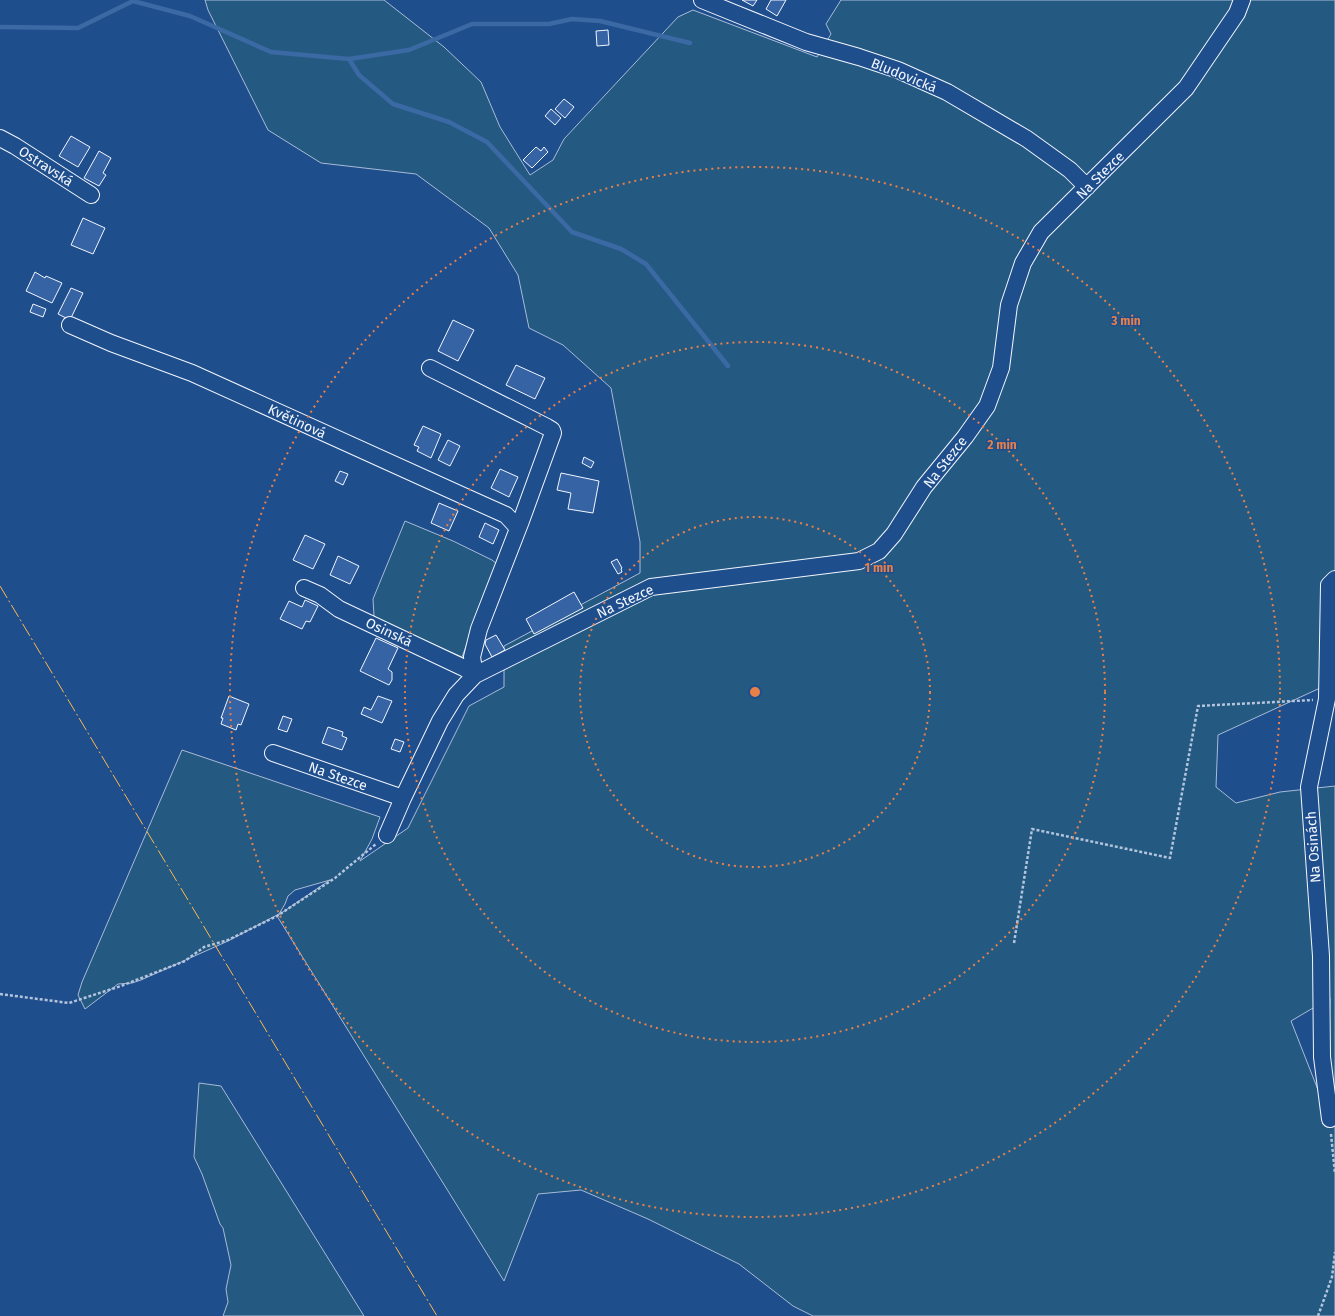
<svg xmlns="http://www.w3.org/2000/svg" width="1335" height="1316" font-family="'Fira Sans',sans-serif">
<rect width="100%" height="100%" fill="#1f4e8c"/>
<path fill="#245a82" stroke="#a8bbd7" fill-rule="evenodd" d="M205 0H384L444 47 481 82 500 127 530 175 553 160 564 139 678 17 693 10 817 57 831 34 826 24 841 0H1335V587L1331 683 1218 735 1216 787 1236 803 1280 792 1335 786V1316H813L793 1306 739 1264 648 1219 581 1190 538 1194 504 1281 277 916 330 880 295 890 288 896 285 904 279 914 228 941 141 980 132 983 118 984 85 1009 78 995 82 982 182 750 380 817 372 839 360 861 408 828 469 706 504 687V646L640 573V542L611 388 563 345 529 328 518 275 489 228 416 174 321 163 268 130 208 10ZM1330 998 1328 1066 1329 1118 1291 1021Z
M405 521 453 541 492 560 497 564 462 657 379 620 374 616 373 599Z
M199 1083 221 1086 364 1316H223L228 1302 226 1289 231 1265 223 1228 220 1224 202 1174 194 1157Z"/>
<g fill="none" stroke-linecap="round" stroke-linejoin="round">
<path stroke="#3b69a3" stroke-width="4.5" d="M0 27 78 28 133 1 190 16 271 52 349 59 409 50 472 24H549L572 19 600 21 690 43
M349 59 359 75 393 104 449 122 487 142 572 232 621 249 646 264 728 366"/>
</g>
<path fill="#3563a3" stroke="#f2f6ff" d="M742 0H757L753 6Z
M771 0H786L777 16 766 9Z
M608 30 609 45 597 46 596 31Z
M564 99 574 107 565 118 555 109Z
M551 109 561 118 555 125 545 116Z
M71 136 90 147 78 167 59 156Z
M536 147 541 151 544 147 548 152 532 168 523 160Z
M99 151 111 158 103 173 106 175 99 186 84 178Z
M83 218 105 228 93 254 71 245Z
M35 272 45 278 46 276 62 283 52 303 26 291Z
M71 288 83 293 70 320 58 314Z
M33 304 46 309 43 317 30 312Z
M453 320 474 330 458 361 438 351Z
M516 365 545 378 535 399 506 385Z
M423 426 441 434 431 458 417 451 419 447 414 445Z
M448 440 460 446 450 466 438 460Z
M584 457 594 462 591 468 582 463Z
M500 469 518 477 509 497 491 488Z
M340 471 348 474 343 485 335 481Z
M561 473 599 481 593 513 568 509 571 493 557 490Z
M439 503 458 511 449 531 431 523Z
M485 523 499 530 493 544 479 537Z
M305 535 325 544 313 569 293 560Z
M338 556 359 566 350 584 330 575Z
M617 559 622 568 621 569 622 572 618 574 611 562Z
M574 592 583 608 534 634 526 619Z
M305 600 318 606 310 622 306 621 302 629 280 619 289 601 302 607Z
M496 635 505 650 492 657 485 644 486 640Z
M376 638 398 648 388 669 392 672V680L389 685 360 671Z
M229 696 249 704 241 725 238 724 236 730 221 724 223 718H221Z
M378 696 392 701 382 723 361 714 364 707 371 710Z
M283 716 292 719 287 732 278 729Z
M328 727 343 732 342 736 347 738 342 750 322 743Z
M395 739 404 742 400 752 391 749Z"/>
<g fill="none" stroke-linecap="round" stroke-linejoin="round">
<g stroke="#f2f6ff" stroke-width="18">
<path id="minor" d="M702 0 806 42 859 57 898 70 947 92 1027 139 1070 170 1087 187
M0 138 15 146 91 195
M70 325 111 343 192 373 468 498 506 515 518 528
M430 368 547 427 552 430 553 433 521 521 479 629 472 657 475 675
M304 588 320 595 339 609 464 668 475 675
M273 753 403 798
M387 835 403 798 440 721 456 695 475 675 651 587 859 561 879 551 894 534 924 487 965 437 987 406 1001 368 1009 305 1023 263 1041 232 1186 88 1237 13 1242 0
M1330 1119 1322 1057 1321 956 1309 787 1327 699 1329 585 1335 579"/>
</g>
<path stroke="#b3c4dc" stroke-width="2.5" stroke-dasharray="3 2" stroke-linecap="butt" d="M1014 943 1032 829 1170 858 1198 706 1313 700
M0 994 69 1003 121 986 185 961 204 947 228 940 277 916 335 878 376 844
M1331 1134 1335 1174
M1318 1316 1332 1277 1335 1252"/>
<use href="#minor" stroke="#1f4e8c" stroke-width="16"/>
<path stroke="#ffb74d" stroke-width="1" stroke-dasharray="14 3 2 3" stroke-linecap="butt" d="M0 586 437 1316"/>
</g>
<g fill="none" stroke="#ea8049" stroke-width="2" stroke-dasharray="2 4">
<circle cx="755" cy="692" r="175"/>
<circle cx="755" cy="692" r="350"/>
<circle cx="755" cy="692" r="525"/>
</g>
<g text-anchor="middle" stroke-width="3" stroke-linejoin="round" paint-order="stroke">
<g font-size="14" fill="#f2f6ff" stroke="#1f4e8c">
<text transform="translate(904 75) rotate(22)" y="5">Bludovická</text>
<text transform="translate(46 166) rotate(33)" y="5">Ostravská</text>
<text transform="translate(1100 175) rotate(-45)" y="5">Na Stezce</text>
<text transform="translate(297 421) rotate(25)" y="5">Květinová</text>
<text transform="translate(945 462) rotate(-52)" y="5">Na Stezce</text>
<text transform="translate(625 601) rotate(-25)" y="5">Na Stezce</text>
<text transform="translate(389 632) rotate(25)" y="5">Osinská</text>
<text transform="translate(338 776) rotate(19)" y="5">Na Stezce</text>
<text transform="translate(1313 847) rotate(-94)" y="5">Na Osinách</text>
</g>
</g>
<circle cx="755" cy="692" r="6" fill="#ea8049" stroke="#1f4e8c" stroke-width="2"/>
<g font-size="12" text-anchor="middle" font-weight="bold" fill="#ea8049" stroke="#1f4e8c" stroke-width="3" stroke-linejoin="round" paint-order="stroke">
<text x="1126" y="325">3 min</text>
<text x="1002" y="449">2 min</text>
<text x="879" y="572">1 min</text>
</g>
</svg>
